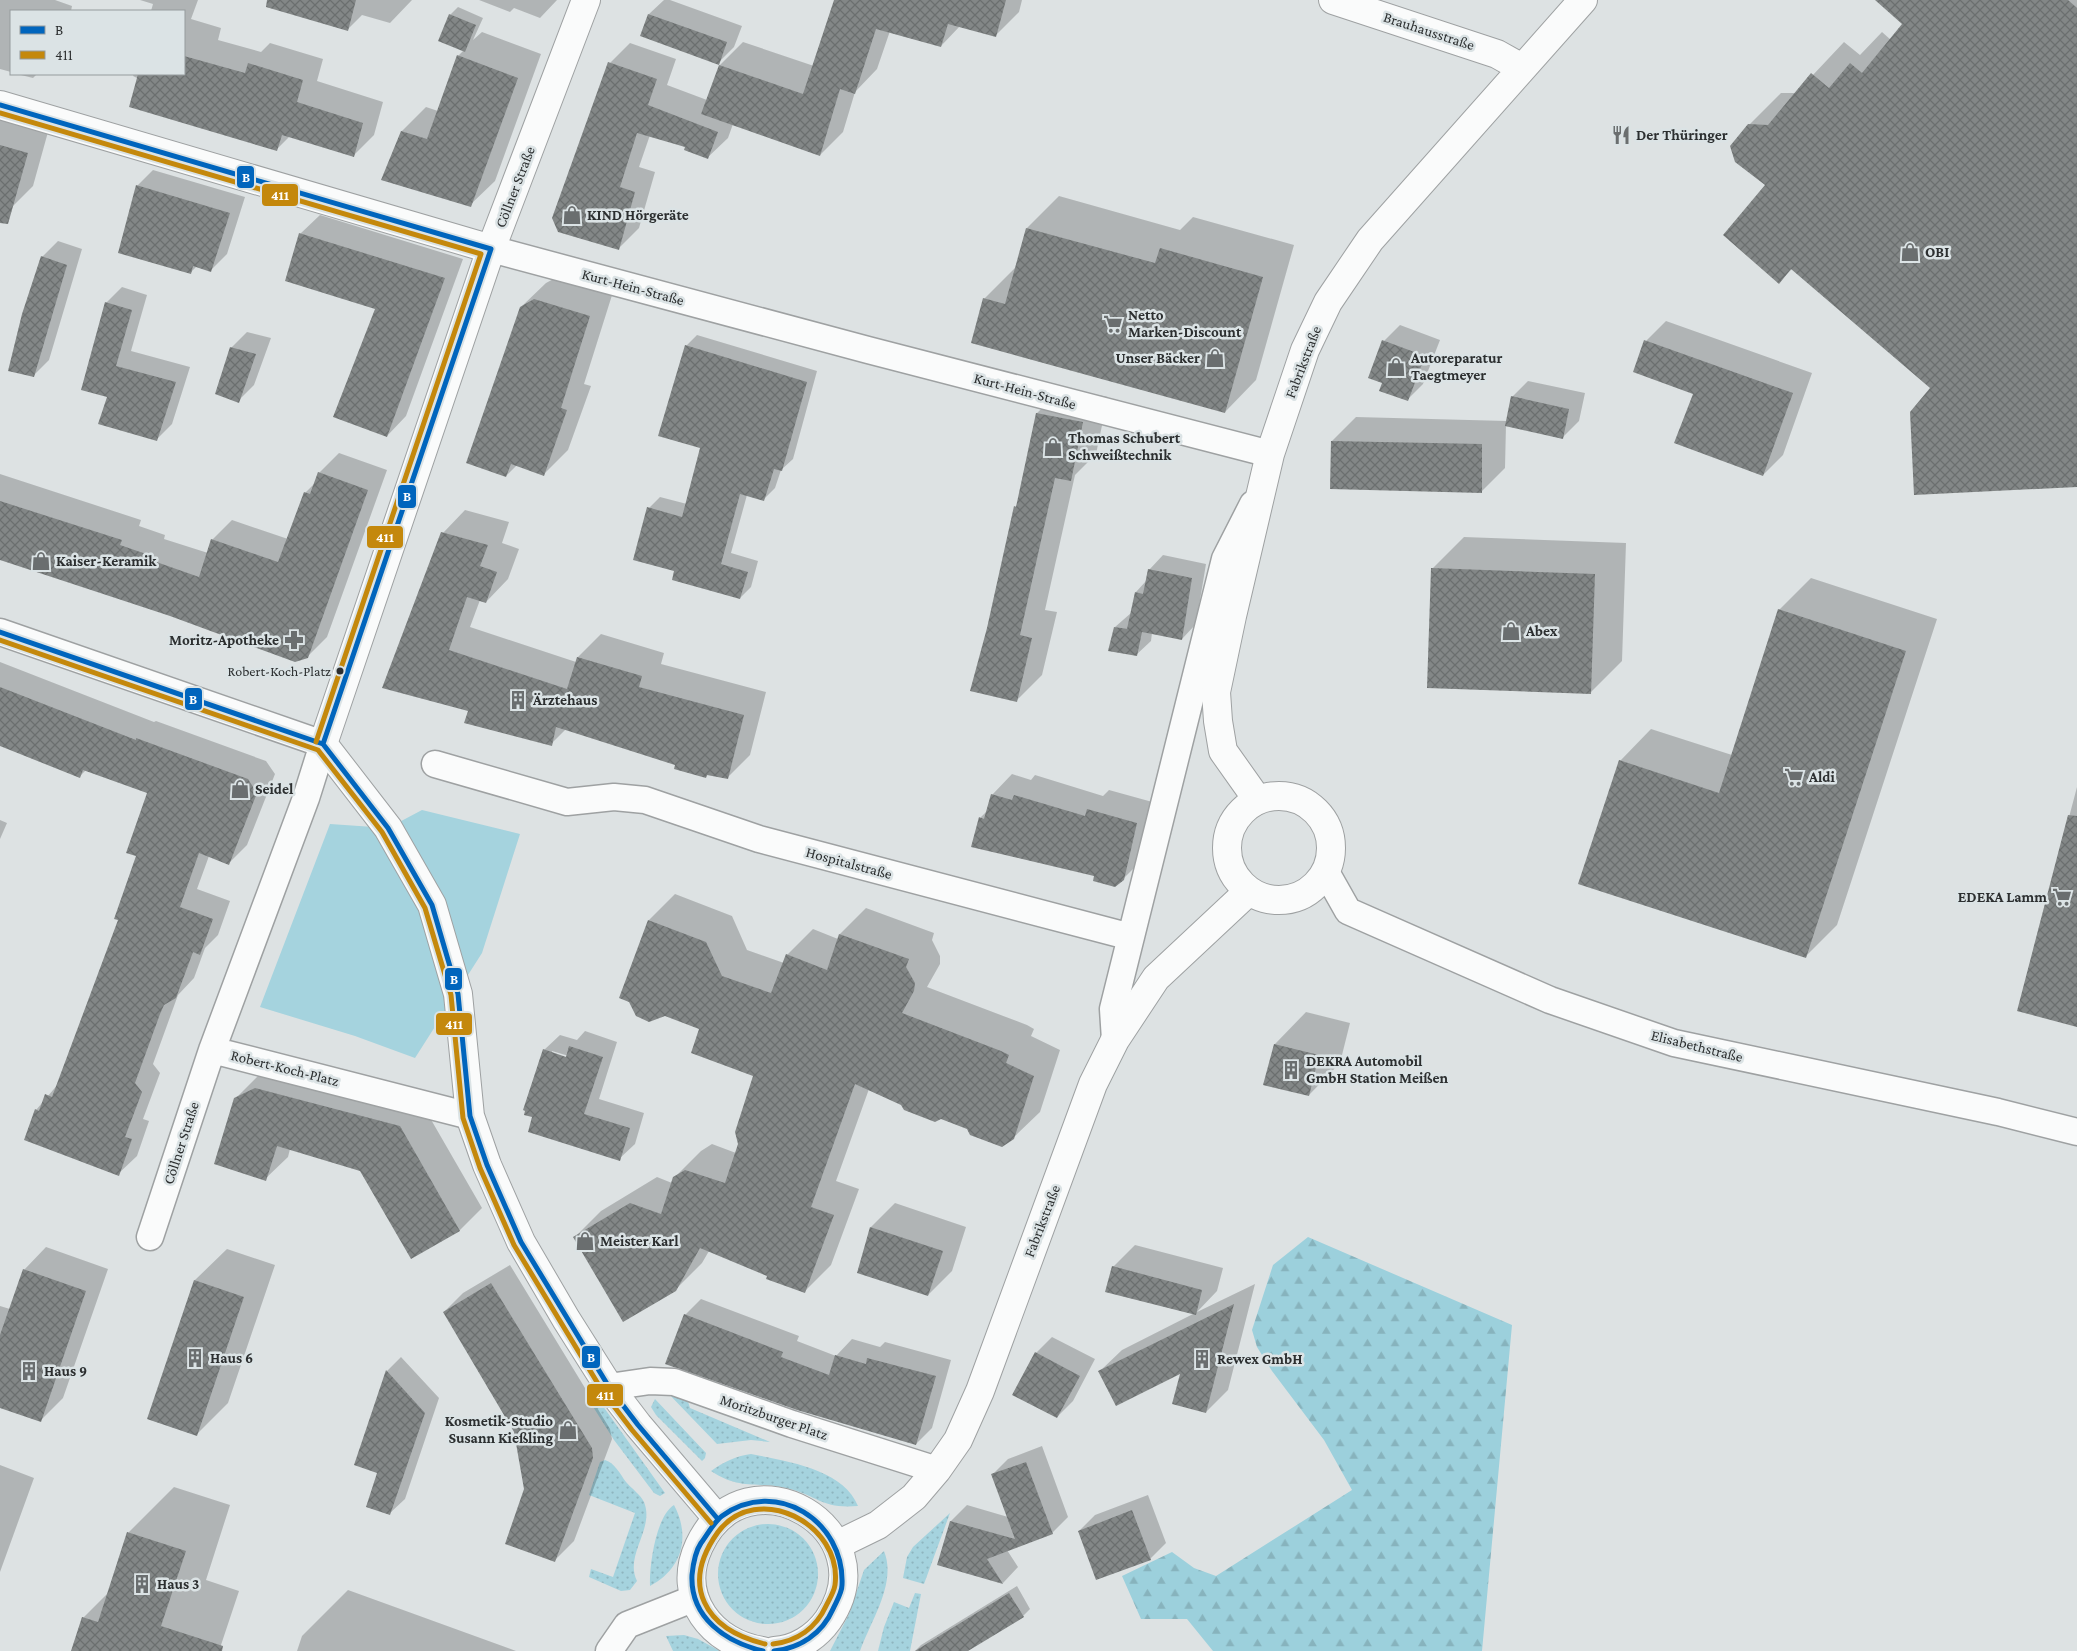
<svg xmlns="http://www.w3.org/2000/svg" width="2077" height="1651" font-family="'Crimson Pro',serif">
<defs>
<pattern id="grass-dots" width="8" height="8" patternUnits="userSpaceOnUse" patternTransform="scale(1.25)"><rect width="8" height="8" fill="#a5d3de"/><path d="M2 2h.1M6 6h.1" fill="none" stroke="#8eb5bf" stroke-width="1.8" stroke-linecap="round"/></pattern>
<pattern id="forest-firs" width="22" height="20" patternUnits="userSpaceOnUse" patternTransform="scale(1.25)"><rect width="22" height="20" fill="#9cd0dc"/><path d="M5 1l3.5 6h-7zM16 11l3.5 6h-7z" fill="#87b3bd"/></pattern>
<pattern id="building-cross-hatch" width="8" height="8" patternUnits="userSpaceOnUse" patternTransform="scale(1.25)"><rect width="8" height="8" fill="#838787"/><path d="M0 0l8 8M0 8l8-8" fill="none" stroke="#6b6f6f"/></pattern>
</defs>
<rect width="100%" height="100%" fill="#dde2e3"/>
<path fill="url(#grass-dots)" d="M665 1390 686 1395 690 1408 770 1442 751 1440 717 1444Z
M585 1394 595 1395 665 1493 660 1496 654 1493 614 1440Z
M655 1399 706 1453 705 1458 702 1461 656 1415 651 1407Z
M751 1454C786 1461 844 1469 858 1506 822 1509 820 1497 790 1489 759 1480 743 1492 711 1471 724 1462 735 1456 751 1454Z
M605 1460C615 1463 620 1474 626 1482 631 1488 641 1495 644 1502 655 1529 624 1555 637 1581L630 1590 621 1591 589 1577 591 1569 613 1577 635 1513 589 1495 600 1462Z
M674 1505C691 1537 682 1569 650 1586 649 1566 656 1516 674 1505Z
M950 1513 924 1584 903 1578 907 1557 913 1547Z
M718 1574a50 50 0 1 1 100 0a50 50 0 1 1-100 0Z
M884 1551C897 1583 871 1620 860 1651H830L849 1614 864 1570Z
M915 1593 921 1594 910 1651H878L884 1627 894 1602 909 1608Z
M684 1635 698 1639 720 1651H673L666 1636Z"/>
<path fill="url(#forest-firs)" d="M1308 1237 1512 1325 1482 1651H1213L1187 1619H1141L1122 1576 1172 1552 1194 1568 1216 1576 1352 1490 1324 1440 1272 1371 1257 1347 1252 1330 1273 1265Z"/>
<path fill="#a5d3de" d="M422 810 520 834 482 953 415 1058 355 1036 260 1007 330 824 388 828Z"/>
<path fill="#0003" fill-rule="evenodd" d="M0 0H55L72 6 71 11H11V72L0 69Z
M140 0H198L191 19 221 28 218 40 261 52 270 43 323 59 317 81 383 102 374 135 353 156 290 136 277 149 133 76 134 74H184V11H151L153 4Z
M298 0H412L390 23 362 15 347 30Z
M479 0H557L540 18 514 8 510 12Z
M664 0H670L742 26 734 47 718 63 642 35 649 14Z
M835 0H1022L1019 12 995 36 960 26 941 46 890 31 877 69 855 92 843 132 820 155 733 124 728 138 707 158 687 146 650 135 639 167 655 172 639 228 619 248 610 63 630 43 676 59 667 85 707 100 720 65 743 42 814 66Z
M1897 0H2077V486L1932 388 1792 269 1779 282 1767 185 1749 125 1781 93H1796L1844 42 1860 55 1882 32 1891 40 1904 24Z
M458 7 483 18 473 40 482 32 541 54 495 181 470 205 382 180 402 131 426 107 438 111 458 56 464 50 450 15Z
M17 74H37L33 78Z
M0 118 48 132 33 186 12 207 0 204Z
M153 170 245 197 227 254 211 270 197 266 191 272 137 186Z
M1059 196 1180 230 1193 217 1294 245 1256 380 1225 412 984 299 1016 267 1027 228Z
M320 215 463 259 406 416 387 436 377 308 300 234Z
M58 241 82 249 49 360 33 376 42 257Z
M559 276 613 292 584 384 591 386 568 450 544 474 517 465 506 476 521 307 546 283Z
M122 287 147 295 131 351 190 367 172 424 156 440 109 396 106 303Z
M1666 321 1812 373 1783 455 1763 475 1694 393 1646 341Z
M1400 325 1440 340 1423 384 1407 400 1384 383V341Z
M247 332 271 338 254 385 238 401 231 348Z
M697 335 817 371 793 459 781 470 775 488 764 499 747 495 731 553 758 561 751 587 740 598 676 570 649 508 660 497 687 504 701 447 686 346Z
M1528 381 1585 393 1579 421 1563 437 1506 425 1505 468 1481 492 1332 441 1356 417 1507 421 1512 397Z
M1063 388 1108 397 1096 454 1075 475 1045 610 1057 612 1042 675 1016 701 1015 507 1018 504 1037 413Z
M339 453 387 470 327 637 307 657 170 615 0 558V474L141 520 139 526 165 535 164 539 208 553 212 540 232 520 288 539 305 493 316 482 319 473Z
M465 510 509 522 502 543 519 549 508 579 486 602 480 600 470 627 576 662 578 657 601 634 664 653 661 664 766 692 750 755 727 778 709 774 706 776 677 764 566 729 551 744 470 711 384 687 443 533Z
M1464 537 1626 543 1622 661 1590 693 1432 569Z
M1163 555 1206 564 1196 624 1182 639 1152 633 1151 641 1136 655 1115 627 1131 613 1136 592 1146 581 1149 570Z
M1811 578 1937 619 1837 925 1805 957 1620 761 1651 729 1732 755 1779 610Z
M0 662 154 722 156 721 266 761 275 774 247 845 229 863 209 856 197 889 230 901 218 935 205 948 194 978 178 995 153 1064 160 1073 143 1119 149 1121 137 1156 118 1174 36 1110 59 1083 119 920 138 856 149 793 86 770 80 776 0 745Z
M1012 774 1031 780 1035 775 1103 796 1109 790 1156 803 1143 859 1123 879 1095 875 973 846 981 817 988 810 992 795Z
M2077 787V1025L2018 1010Z
M0 820 7 823 0 839Z
M675 894 732 916 747 950 784 963 787 955 813 929 838 939 840 934 866 908 934 933 932 940 940 956V964L927 987 1027 1025 1034 1029 1031 1036 1060 1050 1040 1112 1013 1138 968 1128 869 1089 836 1181 859 1189 831 1265 805 1291 709 1251 702 1263 675 1290 575 1237 601 1211 657 1177 672 1183 674 1178 701 1151 712 1144 736 1153 754 1075 701 1029 649 920Z
M1306 1012 1350 1023 1340 1063 1309 1095 1275 1044Z
M585 1031 617 1042 599 1099 644 1113 635 1144 619 1159 533 1116 544 1050 560 1035 577 1040ZM552 1051 572 1057 571 1060 552 1053Z
M278 1067 422 1104 482 1208 460 1230 412 1257 361 1170 290 1149 288 1157 265 1179 235 1099 258 1076Z
M895 1203 966 1227 952 1271 928 1295 859 1272 871 1227Z
M1135 1245 1223 1268 1217 1291 1197 1312 1255 1284 1228 1390 1206 1412 1182 1372 1100 1371 1122 1350 1195 1313 1113 1267Z
M46 1247 108 1269 63 1398 40 1421 0 1407V1306L10 1309 24 1270Z
M227 1249 275 1265 228 1403 196 1435 148 1419 195 1280Z
M510 1265 610 1429 612 1439 574 1541 555 1560 525 1490 515 1431 444 1312 463 1293Z
M701 1299 799 1336 797 1341 836 1356 852 1339 880 1347 885 1342 951 1360 932 1428 916 1444 685 1315Z
M1052 1337 1095 1359 1073 1401 1057 1417 1036 1353Z
M401 1357 439 1398 405 1499 390 1513 379 1472 356 1465 387 1371Z
M1042 1446 1068 1517 1052 1533 1007 1550 1018 1567 1003 1583 939 1564 951 1521 967 1505 1008 1517 992 1475 1008 1459Z
M0 1465 34 1478 0 1572Z
M174 1487 230 1505 206 1580 239 1591 219 1651H72L83 1618 109 1592 129 1532Z
M1148 1495 1166 1543 1150 1559 1079 1531 1095 1515Z
M1017 1586 1030 1609 1023 1616 966 1651H915L921 1645Z
M348 1590 516 1651H297L302 1636Z"/>
<path fill="url(#building-cross-hatch)" d="M267 0H356L348 31 266 7Z
M834 0H1006L996 37 948 24 941 47 876 29 855 94 840 89 820 156 701 114 719 65 803 94Z
M1875 0H2068L2077 8V487L1914 495 1910 412 1930 388 1791 269 1779 284 1723 235 1765 185 1735 162 1730 146 1748 124 1768 125 1811 73 1829 88 1850 63 1862 73 1902 24Z
M449 14 476 25 465 52 438 41Z
M648 14 727 42 719 65 640 36Z
M457 55 518 78 471 207 381 180 401 131 427 139Z
M184 56 245 73 248 63 303 80 297 102 363 123 354 157 282 135 277 151 129 107 138 74H184Z
M608 62 657 79 648 105 718 132 708 159 684 150 685 147 637 133 620 187 635 192 619 250 558 232 552 218Z
M0 145 28 153 8 224 0 223Z
M136 185 230 213 211 272 193 266 191 274 118 253Z
M1026 228 1155 263 1160 248 1263 277 1225 413 971 343 983 298 1005 304Z
M299 233 445 278 387 437 333 417 375 309 285 281Z
M41 256 67 265 34 377 8 371 22 314Z
M534 299 590 316 561 408 567 410 544 476 511 464 506 477 466 463 520 307Z
M105 302 132 310 116 366 176 382 157 441 98 424 107 397 81 390Z
M1382 340 1425 356 1408 401 1379 391 1382 383 1368 378Z
M1644 340 1793 393 1763 476 1674 443 1693 394 1633 372Z
M685 345 807 382 782 471 774 469 764 501 740 494 721 564 748 572 740 599 672 580 674 571 633 560 647 507 682 517 700 448 658 436Z
M230 347 256 354 239 403 215 394Z
M1511 396 1569 409 1563 439 1505 426Z
M1036 413 1083 422 1071 481 1055 478 1020 635 1032 638 1017 702 970 691 987 628 1014 506 1016 507Z
M1331 441 1482 444V493L1330 489Z
M318 472 368 490 308 658 295 662 170 616 0 560V501L122 540 120 545 146 554 145 558 199 577 211 539 278 562 304 492 310 494Z
M441 532 488 545 480 566 497 572 486 603 467 597 449 650 567 689 577 657 642 676 639 687 744 715 728 779 707 775 706 778 674 769 675 765 556 727 552 746 464 723 468 711 382 688Z
M1431 568 1595 574 1591 694 1427 688Z
M1148 569 1192 578 1182 640 1142 632 1137 656 1108 651 1114 627 1128 629H1127L1135 592 1143 594Z
M1778 609 1906 651 1806 958 1578 884 1619 760 1719 793Z
M0 687 136 740V738L248 779 257 793 229 865 199 853 180 907 213 919 200 955 193 952 176 998 164 1005 160 1014 135 1083 142 1092 125 1137 132 1139 119 1176 24 1140 35 1109 39 1111 45 1094 52 1097 118 920 114 919 136 856 126 853 147 793 83 770 80 778 0 746Z
M991 794 1012 800 1014 795 1085 816 1087 809 1137 823 1124 880 1115 887 1093 881 1094 876 971 847 979 817 984 819Z
M2068 815 2077 816V1027L2017 1011Z
M648 920 706 942 722 976 771 993 786 954 827 970 839 934 909 959 906 967 915 983 914 991 902 1013 1001 1051 1009 1055 1006 1063 1034 1076 1014 1139 1002 1147 970 1135 967 1129 941 1119 935 1122 904 1110 901 1105 855 1084 811 1207 834 1215 805 1293 766 1279 767 1276 700 1248 676 1291 623 1322 573 1237 630 1203 661 1214 673 1177 685 1170 725 1183 738 1144 735 1132 753 1076 691 1053 699 1029 665 1016 649 1022 636 1016 629 1002 619 998Z
M1274 1044 1319 1055 1309 1096 1263 1085Z
M569 1046 603 1057 584 1114 630 1128 620 1161 528 1132 532 1117 524 1115 525 1111 523 1110 543 1049 566 1057Z
M255 1088 400 1126 460 1231 411 1259 360 1171 277 1146 266 1181 214 1164 234 1098Z
M870 1227 943 1251 928 1296 857 1273Z
M1112 1266 1202 1290 1196 1315 1105 1292Z
M23 1269 86 1291 41 1422 0 1408V1335Z
M194 1280 244 1297 197 1436 147 1419Z
M491 1283 592 1448 593 1458 555 1562 505 1544 524 1489 514 1432 443 1312Z
M1234 1304 1206 1413 1172 1404 1180 1374 1116 1406 1098 1371Z
M684 1314 783 1352 781 1357 829 1375 835 1355 866 1364 867 1358 936 1376 916 1445 797 1410 665 1364Z
M1035 1352 1080 1376 1057 1418 1012 1395Z
M386 1370 425 1413 390 1515 366 1507 377 1473 354 1465Z
M1026 1462 1053 1534 987 1559 1003 1584 937 1565 950 1521 1015 1539 991 1474Z
M1132 1510 1151 1560 1096 1580 1078 1531Z
M127 1532 186 1551 161 1626 223 1646 222 1651H71L82 1617 98 1622Z
M1009 1593 1024 1617 1011 1625 968 1651H915Z"/>
<g fill="none" stroke-linecap="round" stroke-linejoin="round">
<g stroke="#9ea1a2" stroke-width="29">
<path id="minor" d="M491 249 868 350 1270 454
M0 632 323 744 306 798 212 1050 150 1237
M435 764 567 802 614 797 645 800 759 839 1131 937
M1326 872 1348 911 1550 1000 1674 1043 1998 1112 2077 1132
M1115 1040 1113 1009 1225 559 1253 504
M212 1050 470 1116
M609 1387 650 1381 674 1382 792 1424 937 1470
M609 1651 627 1625 695 1598"/>
</g>
<g stroke="#9ea1a2" stroke-width="30">
<path id="tertiary" d="M586 0 491 249 323 744 388 828 432 905 458 994 470 1116 487 1165 521 1242 566 1319 609 1387 638 1425 717 1518
M1333 0 1497 54 1522 68
M0 105 491 249
M1227 848a52 52 0 1 1 104 0a52 52 0 1 1-104 0Z
M1257 799 1223 751 1218 721 1216 692 1232 616 1270 454 1305 350 1328 302 1370 240 1583 0
M837 1545 878 1525 914 1497 937 1470 958 1440 980 1391 1093 1084 1115 1040 1156 978 1249 891
M763 1651C712 1644 675 1597 699 1546 746 1445 890 1530 828 1620 816 1637 796 1650 774 1651"/>
</g>
<use href="#minor" stroke="#fafbfb" stroke-width="26"/>
<use href="#tertiary" stroke="#fafbfb" stroke-width="28"/>
<g stroke="#dbe3e5" stroke-width="9">
<path id="bus-1" d="M0 105 491 249
M0 632 323 744 388 828 432 905 458 994 470 1116 487 1165 521 1242 609 1387 638 1425 717 1518
M323 744 491 249
M763 1651C726 1642 690 1618 692 1575 693 1565 695 1552 701 1543 707 1535 714 1522 722 1516 776 1477 845 1521 842 1585 842 1593 836 1602 833 1609 822 1634 800 1648 774 1651"/>
</g>
<g stroke="#dbe3e5" stroke-width="9">
<path id="bus-2" d="M0 113 481 254 316 742
M0 640 318 750 382 832 425 908 451 995 463 1118 480 1168 514 1245 603 1392 632 1430 711 1523
M765 1644C704 1629 680 1585 718 1532 757 1480 843 1524 835 1585 834 1592 829 1600 826 1606 816 1628 797 1641 773 1644"/>
</g>
<use href="#bus-1" stroke="#0065bd" stroke-width="5"/>
<use href="#bus-2" stroke="#c4880c" stroke-width="5"/>
</g>
<defs>
<g id="restaurant-bare" transform="scale(1.5)"><path d="M-5-6h1v4h1v-4h1v4h1v-4h1v5L-1.5 .5V6h-2V.5L-5-1ZM5-6V6H3V1.5H1.5Q1.5-4 5-6Z" fill="#6a6e6f" stroke="#dbe3e5" stroke-width="2.5" paint-order="stroke"/></g>
<g id="shop-bare" transform="scale(1.5)"><path d="M-5-2.5h2.3a2.7 3.5 0 0 1 5.4 0H5L5.5 6h-11ZM-1.5-2.5h3a1.5 2.3 0 0 0-3 0Z" fill="#6a6e6f" stroke="#dbe3e5" stroke-width="2.5" paint-order="stroke"/></g>
<g id="supermarket-bare" transform="scale(1.5)"><path d="M-6-5.5h2.5l.6 2H6L4.5 2H-2.5L-4.4-4H-6ZM-1.5 3.2a1.3 1.3 0 1 0 .1 0ZM3 3.2a1.3 1.3 0 1 0 .1 0Z" fill="#6a6e6f" stroke="#dbe3e5" stroke-width="2.5" paint-order="stroke"/></g>
<g id="pharmacy-bare" transform="scale(1.5)"><path d="M-2-6h4v4h4v4h-4v4h-4v-4h-4v-4h4Z" fill="#6a6e6f" stroke="#dbe3e5" stroke-width="2.5" paint-order="stroke"/></g>
<g id="building-bare" transform="scale(1.5)"><path d="M-4-6H4V6H1V3H-1V6H-4ZM-2.5-4.3h1.7v1.8h-1.7ZM.8-4.3h1.7v1.8H.8ZM-2.5-1h1.7V.8h-1.7ZM.8-1h1.7V.8H.8Z" fill="#6a6e6f" stroke="#dbe3e5" stroke-width="2.5" paint-order="stroke"/></g>
</defs>
<g fill-rule="evenodd">
<use href="#restaurant-bare" x="1621" y="135"/>
<use href="#shop-bare" x="572" y="215"/>
<use href="#shop-bare" x="1910" y="252"/>
<use href="#supermarket-bare" x="1113" y="324"/>
<use href="#shop-bare" x="1215" y="358"/>
<use href="#shop-bare" x="1396" y="367"/>
<use href="#shop-bare" x="1053" y="447"/>
<use href="#shop-bare" x="41" y="561"/>
<use href="#shop-bare" x="1511" y="631"/>
<use href="#pharmacy-bare" x="294" y="640"/>
<use href="#building-bare" x="518" y="700"/>
<use href="#supermarket-bare" x="1794" y="777"/>
<use href="#shop-bare" x="240" y="789"/>
<use href="#supermarket-bare" x="2062" y="897"/>
<use href="#building-bare" x="1291" y="1070"/>
<use href="#shop-bare" x="585" y="1241"/>
<use href="#building-bare" x="195" y="1358"/>
<use href="#building-bare" x="1202" y="1359"/>
<use href="#building-bare" x="29" y="1371"/>
<use href="#shop-bare" x="568" y="1430"/>
<use href="#building-bare" x="142" y="1584"/>
</g>
<circle fill="#2c2f30" stroke="#dbe3e5" stroke-width="2" cx="340" cy="671" r="4.5"/>
<g text-anchor="middle" stroke-width="5" stroke-linejoin="round" paint-order="stroke">
<g font-size="14" fill="#2c2f30" stroke="#dbe3e5" text-anchor="end">
<text x="331" y="676">Robert-Koch-Platz</text>
</g>
<g font-size="15" fill="#2c2f30" stroke="#dbe3e5">
<text transform="translate(1429 31) rotate(18)" y="5">Brauhausstraße</text>
<text transform="translate(515 187) rotate(-69)" y="5">Cöllner Straße</text>
<text transform="translate(633 287) rotate(15)" y="5">Kurt-Hein-Straße</text>
<text transform="translate(1303 362) rotate(-69)" y="5">Fabrikstraße</text>
<text transform="translate(1025 391) rotate(15)" y="5">Kurt-Hein-Straße</text>
<text transform="translate(849 863) rotate(15)" y="5">Hospitalstraße</text>
<text transform="translate(1697 1046) rotate(14)" y="5">Elisabethstraße</text>
<text transform="translate(285 1068) rotate(14)" y="5">Robert-Koch-Platz</text>
<text transform="translate(181 1143) rotate(-72)" y="5">Cöllner Straße</text>
<text transform="translate(1042 1221) rotate(-69)" y="5">Fabrikstraße</text>
<text transform="translate(774 1417) rotate(19)" y="5">Moritzburger Platz</text>
</g>
<g font-size="15" font-weight="bold" fill="#2c2f30" stroke="#dbe3e5" text-anchor="start">
<text x="1636" y="140">Der Thüringer</text>
<text x="587" y="220">KIND Hörgeräte</text>
<text x="1925" y="257">OBI</text>
<text x="1128" y="320">Netto<tspan x="1128" dy="17">Marken-Discount</tspan></text>
<text x="1200" y="363" text-anchor="end">Unser Bäcker</text>
<text x="1411" y="363">Autoreparatur<tspan x="1411" dy="17">Taegtmeyer</tspan></text>
<text x="1068" y="443">Thomas Schubert<tspan x="1068" dy="17">Schweißtechnik</tspan></text>
<text x="56" y="566">Kaiser-Keramik</text>
<text x="1526" y="636">Abex</text>
<text x="279" y="645" text-anchor="end">Moritz-Apotheke</text>
<text x="533" y="705">Ärztehaus</text>
<text x="1809" y="782">Aldi</text>
<text x="255" y="794">Seidel</text>
<text x="2047" y="902" text-anchor="end">EDEKA Lamm</text>
<text x="1306" y="1066">DEKRA Automobil<tspan x="1306" dy="17">GmbH Station Meißen</tspan></text>
<text x="600" y="1246">Meister Karl</text>
<text x="210" y="1363">Haus 6</text>
<text x="1217" y="1364">Rewex GmbH</text>
<text x="44" y="1376">Haus 9</text>
<text x="553" y="1426" text-anchor="end">Kosmetik-Studio<tspan x="553" dy="17">Susann Kießling</tspan></text>
<text x="157" y="1589">Haus 3</text>
</g>
</g>
<g stroke="#dbe3e5" stroke-width="2">
<rect x="236" y="165" width="19" height="24" rx="5" fill="#0065bd"/>
<rect x="261" y="183" width="38" height="24" rx="5" fill="#c4880c"/>
<rect x="397" y="484" width="20" height="25" rx="5" fill="#0065bd"/>
<rect x="366" y="525" width="38" height="24" rx="5" fill="#c4880c"/>
<rect x="184" y="687" width="19" height="24" rx="5" fill="#0065bd"/>
<rect x="444" y="967" width="19" height="24" rx="5" fill="#0065bd"/>
<rect x="435" y="1012" width="38" height="24" rx="5" fill="#c4880c"/>
<rect x="581" y="1345" width="20" height="24" rx="5" fill="#0065bd"/>
<rect x="586" y="1383" width="38" height="24" rx="5" fill="#c4880c"/>
</g>
<g font-size="14" text-anchor="middle" font-weight="bold" fill="#fff">
<text x="246" y="182">B</text>
<text x="280" y="200">411</text>
<text x="407" y="501">B</text>
<text x="385" y="542">411</text>
<text x="193" y="704">B</text>
<text x="454" y="984">B</text>
<text x="454" y="1029">411</text>
<text x="591" y="1362">B</text>
<text x="605" y="1400">411</text>
</g>
<rect x="10" y="10" width="175" height="65" fill="#dbe3e5" stroke="#959b9d"/>
<rect x="20" y="26" width="25" height="8" fill="#0065bd" stroke="#959b9d"/>
<text x="55" y="35" font-size="15" fill="#2c2f30">B</text>
<rect x="20" y="51" width="25" height="8" fill="#c4880c" stroke="#959b9d"/>
<text x="55" y="60" font-size="15" fill="#2c2f30">411</text>
</svg>
